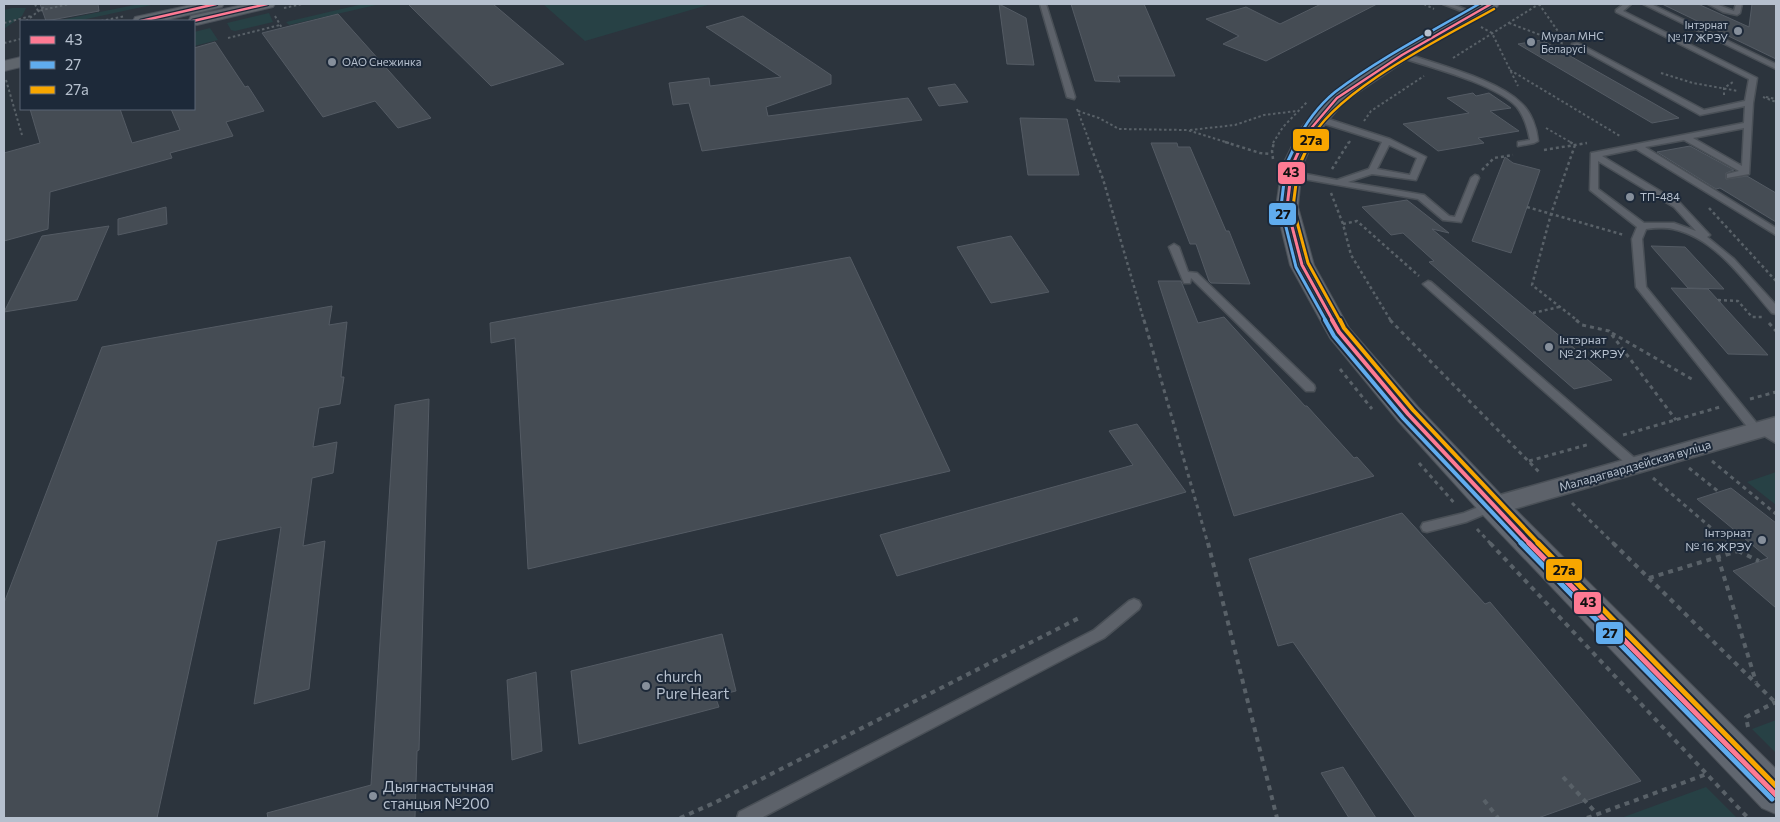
<svg xmlns="http://www.w3.org/2000/svg" width="1780" height="822" font-family="Commissioner,sans-serif">
<rect width="100%" height="100%" fill="#2c343d"/>
<path fill="#274145" d="M139 4H156L77 21H56Z
M363 4 376 5 289 25 286 22Z
M543 4H711L585 41Z
M12 8H26L22 16 4 29V10Z
M269 13 273 22 235 31 231 30 227 23Z
M210 28 218 40 194 46V32Z
M1776 472V505L1747 482Z
M1776 720V753L1752 729Z
M1706 787 1737 818H1621Z"/>
<path fill="#454c54" stroke="#545b64" d="M40 4H98L99 11 46 21Z
M408 4H493L564 64 491 86Z
M999 4 1026 18 1034 65 1007 64Z
M1071 4H1144L1175 76H1118L1120 82 1095 81Z
M1321 4H1377L1266 61 1223 44 1239 36 1206 19 1246 7 1280 24Z
M1662 4H1698L1749 27 1752 4H1776V59Z
M338 14 431 118 398 128 375 101 323 117 262 33Z
M743 16 831 75V84L766 107 768 116 908 98 922 120 702 151 689 103 673 105 669 83 709 78 710 86 781 77 706 27Z
M1542 40 1653 103 1679 118 1652 123 1518 44Z
M215 42 245 87 248 86 264 111 226 122 233 136 170 153 172 158 50 192 48 229 4 241V153L40 143 30 109H120L132 143 180 130 171 109H194V48Z
M955 84 968 102 939 106 928 88Z
M1473 93 1476 96 1489 93 1511 108 1490 111 1519 131 1478 138 1484 143 1438 151 1403 124 1469 113 1447 98Z
M1020 118 1067 119 1079 175H1028Z
M1151 143H1177L1178 147H1190L1226 231H1229L1250 284 1211 283 1209 281 1196 244H1190Z
M1690 146 1734 170 1726 173V179L1747 176 1776 193V222L1720 188 1716 189 1657 152Z
M1505 157 1513 163 1540 170 1511 253 1472 241Z
M1407 200 1449 233 1432 229 1612 380 1574 389 1429 262 1434 261 1403 233 1391 235 1362 207Z
M166 207 167 224 118 235V219Z
M109 226 77 300 4 312 42 236Z
M1011 236 1049 292 991 303 957 247Z
M1651 246 1685 247 1724 289 1688 288Z
M850 257 950 471 528 569 515 338 491 343 490 323Z
M1158 281H1181L1198 323 1224 317 1305 406H1307L1354 458 1357 457 1374 476 1234 516Z
M1671 288 1708 289 1768 355 1728 354Z
M332 306 329 325 347 322 341 377H344L340 404 319 408 313 447 337 442 333 473 312 478 303 546 325 541 309 689 254 704 281 527 217 541 157 818H4V603L102 347Z
M429 399 419 750 417 751 415 818H268L267 813 371 785 395 405Z
M1137 424 1186 492 897 576 880 535 1133 465 1109 431Z
M1731 488 1776 523V608L1733 571 1768 558 1697 499Z
M1402 513 1485 604 1490 602 1641 781 1538 818H1416L1293 642 1278 646 1249 559Z
M722 634 736 691 715 696 719 707 579 744 571 671Z
M536 672 542 751 512 760 507 680Z
M1343 767 1376 818H1349L1321 773Z"/>
<g fill="none" stroke-linecap="round" stroke-linejoin="round">
<g stroke="#4a5057" stroke-width="3">
<path id="lane" d="M1040 4H1046L1075 97 1074 99 1067 97Z
M1443 4H1452L1477 14 1472 15Z
M1624 4H1631L1623 11 1757 78 1753 103 1749 174 1727 178V174L1739 171 1684 140 1645 147 1776 228V235L1636 149 1602 156 1680 203 1708 233 1710 235 1707 237 1734 259 1776 305V314L1772 313C1745 282 1716 238 1673 229 1664 227 1654 228 1646 229L1642 239 1646 287 1759 426H1766L1776 433V443L1761 434H1753L1636 287 1632 239 1637 227 1590 190 1591 153 1744 123 1745 106 1700 115 1572 44 1578 43 1704 110 1745 101 1749 79 1616 12V10ZM1744 128 1742 166 1693 138ZM1598 161 1674 207 1696 231 1674 223H1644L1598 189Z
M1643 4H1651L1776 64V69Z
M1708 4H1716L1734 11 1736 4H1742L1740 13 1737 15 1723 12Z
M1399 53H1405C1437 65 1497 79 1521 103 1531 112 1537 128 1538 141L1534 143 1518 146V142L1530 140C1528 129 1524 116 1517 107 1496 84 1430 67 1399 57Z
M1316 117H1322L1390 139 1426 157 1416 180 1372 174 1348 182 1424 195 1449 216 1455 217 1471 178 1475 175 1478 176 1479 178 1461 222 1443 220 1418 199 1287 176 1286 174 1290 171 1337 180 1369 169 1382 142 1316 121ZM1389 145 1417 158 1410 175 1377 169Z
M1174 244 1179 247 1188 272 1197 273 1314 385 1315 388 1314 391H1306L1191 278 1190 283H1184L1169 247Z
M1428 281 1431 282 1639 462 1641 465 1639 468H1631L1425 286 1423 284Z
M1493 501 1497 503 1499 506 1497 509 1466 522 1427 532 1423 531 1421 527 1423 523 1464 513Z
M1134 599 1139 601 1141 605 1139 609 1104 638 761 818H737L739 812 1094 630 1129 601Z"/>
</g>
<g stroke="#4a5057" stroke-width="3">
<path id="street" d="M1776 417V433L1493 515 1485 512 1481 506 1485 500 1493 497Z"/>
</g>
<g stroke="#4a5057" stroke-width="2">
<path id="secondary" d="M1480 4H1499L1497 7 1408 59 1344 102 1317 134 1302 166 1298 207 1314 265 1349 328 1418 407 1504 498 1776 769V814L1762 808 1482 514 1398 421 1330 338 1290 265 1276 207 1282 166 1301 128 1330 94 1396 51Z"/>
</g>
<g stroke="#4a5059" stroke-width="2">
<path id="primary" d="M196 4H224L222 7 162 21H133L135 17Z
M247 4H275L273 7 197 25 194 24V21L189 20 191 16Z
M21 57V67L4 71V61Z"/>
</g>
<path stroke="#596168" stroke-width="2" stroke-dasharray="2.5 2.5" stroke-linecap="butt" d="M35 4 38 11 69 4
M1424 4 1434 9
M1539 4 1564 40
M284 8 302 4
M275 16 282 28
M26 21 45 6
M101 21 125 16
M4 23 31 16
M1509 23 1564 44
M1481 27 1492 33 1518 86
M228 38 280 25
M4 43 21 39
M1453 58 1539 4
M1510 70 1620 136
M1661 73 1693 83 1738 91
M6 80 22 135
M1724 95V88L1733 82
M1763 97 1776 102
M1766 97 1776 99
M1077 109 1090 143
M1078 111 1099 118 1119 129 1187 130 1229 143
M1364 121 1371 111 1424 76
M1546 128 1572 143
M1190 130 1235 125 1264 115 1297 111
M1273 143 1283 127 1308 101
M1349 143 1350 141"/>
<path stroke="#596168" stroke-width="2.5" stroke-dasharray="3 3" stroke-linecap="butt" d="M1089 142 1103 179 1144 321
M1225 142 1260 153 1271 154
M1570 142 1575 145
M1575 145 1551 214 1532 285 1578 321
M1544 150 1587 143
M1273 159 1272 151 1274 142
M1332 169 1349 142
M1482 170 1494 158 1513 155
M1331 193 1343 224 1351 255 1391 321
M1527 207 1624 235
M1709 208 1776 281
M1343 224 1357 221 1419 276
M1718 300 1738 301 1752 317H1763
M1533 313 1559 307"/>
<path stroke="#596168" stroke-width="3" stroke-dasharray="4 4" stroke-linecap="butt" d="M1144 320 1208 544
M1390 320 1540 473
M1576 320 1582 325 1609 331 1676 420
M1769 323 1776 331
M1612 333 1695 381
M1340 369 1372 409
M1750 399 1776 392
M1623 435 1720 407
M1529 461 1590 444
M1712 461 1776 514
M1419 463 1456 505
M1689 468 1719 492
M1653 478 1730 544
M1572 503 1614 544
M1477 529 1491 544"/>
<path stroke="#596168" stroke-width="4" stroke-dasharray="5 5" stroke-linecap="butt" d="M1208 543 1277 818
M1490 543 1748 818
M1613 543 1776 703
M1738 551 1759 561
M1718 557 1756 682
M1649 578 1738 551 1729 543
M1748 727 1746 717 1776 702
M1563 777 1597 814
M1484 800 1498 818
M680 818 714 803 1081 617
M1587 818 1707 774"/>
<use href="#lane" fill="#5d626a" fill-rule="evenodd"/>
<use href="#street" fill="#5d626a" fill-rule="evenodd"/>
<use href="#secondary" fill="#60666f" fill-rule="evenodd"/>
<use href="#primary" fill="#5f656c" fill-rule="evenodd"/>
<g stroke="#1d2939" stroke-width="5">
<path id="bus-1-far3" d="M141 21 216 4
M193 21 267 4
M1303 143 1308 132 1337 98 1402 55 1491 4"/>
</g>
<g stroke="#1d2939" stroke-width="6">
<path id="bus-1-far2" d="M1303 142 1292 166 1287 207 1302 265 1333 321"/>
</g>
<g stroke="#1d2939" stroke-width="8">
<path id="bus-1-far1" d="M1332 320 1339 332 1408 414 1530 544"/>
</g>
<g stroke="#1d2939" stroke-width="9">
<path id="bus-1" d="M1529 543 1776 795"/>
</g>
<g stroke="#1d2939" stroke-width="5">
<path id="bus-2-far3" d="M1296 143C1304 125 1319 105 1335 92 1380 58 1431 32 1479 4"/>
</g>
<g stroke="#1d2939" stroke-width="6">
<path id="bus-2-far2" d="M1297 142 1286 165 1281 207 1296 267 1326 321"/>
</g>
<g stroke="#1d2939" stroke-width="8">
<path id="bus-2-far1" d="M1325 320 1334 336 1403 418 1522 544"/>
</g>
<g stroke="#1d2939" stroke-width="9">
<path id="bus-2" d="M1521 543 1772 799"/>
</g>
<g stroke="#1d2939" stroke-width="5">
<path id="bus-3-far3" d="M1309 143C1332 92 1444 37 1494 9"/>
</g>
<g stroke="#1d2939" stroke-width="6">
<path id="bus-3-far2" d="M1310 142 1298 168 1293 207 1308 263 1340 321"/>
</g>
<g stroke="#1d2939" stroke-width="8">
<path id="bus-3-far1" d="M1340 320 1344 328 1413 410 1539 544"/>
</g>
<g stroke="#1d2939" stroke-width="9">
<path id="bus-3" d="M1538 543 1776 786"/>
</g>
<use href="#bus-1-far3" stroke="#fe7a93" stroke-width="2.5"/>
<use href="#bus-1-far2" stroke="#fe7a93" stroke-width="3"/>
<use href="#bus-1-far1" stroke="#fe7a93" stroke-width="4"/>
<use href="#bus-1" stroke="#fe7a93" stroke-width="5"/>
<use href="#bus-2-far3" stroke="#60acee" stroke-width="2.5"/>
<use href="#bus-2-far2" stroke="#60acee" stroke-width="3"/>
<use href="#bus-2-far1" stroke="#60acee" stroke-width="4"/>
<use href="#bus-2" stroke="#60acee" stroke-width="5"/>
<use href="#bus-3-far3" stroke="#f7a600" stroke-width="2.5"/>
<use href="#bus-3-far2" stroke="#f7a600" stroke-width="3"/>
<use href="#bus-3-far1" stroke="#f7a600" stroke-width="4"/>
<use href="#bus-3" stroke="#f7a600" stroke-width="5"/>
</g>
<g fill="#868f9b" stroke="#1d2939" stroke-width="2">
<circle cx="1738" cy="31" r="5"/>
<circle cx="1531" cy="42" r="5"/>
<circle cx="332" cy="62" r="5"/>
<circle cx="1630" cy="197" r="5"/>
<circle cx="1549" cy="347" r="5"/>
<circle cx="1762" cy="540" r="5"/>
<circle cx="646" cy="686" r="5"/>
<circle cx="373" cy="796" r="5"/>
</g>
<circle fill="#b6c0ce" stroke="#1d2939" stroke-width="2" cx="1428" cy="33" r="4.5"/>
<g text-anchor="middle" stroke-width="4" stroke-linejoin="round" paint-order="stroke">
<g font-size="11" fill="#b6c0ce" stroke="#1d2939" text-anchor="start">
<text x="1728" y="29" text-anchor="end">Інтэрнат<tspan x="1728" dy="13">№ 17 ЖРЭУ</tspan></text>
<text x="1541" y="40">Мурал МНС<tspan x="1541" dy="13">Беларусі</tspan></text>
<text x="342" y="66">ОАО Снежинка</text>
<text x="1640" y="201">ТП-484</text>
</g>
<g font-size="12" fill="#b6c0ce" stroke="#1d2939" text-anchor="start">
<text x="1559" y="344">Інтэрнат<tspan x="1559" dy="14">№ 21 ЖРЭУ</tspan></text>
<text x="1752" y="537" text-anchor="end">Інтэрнат<tspan x="1752" dy="14">№ 16 ЖРЭУ</tspan></text>
</g>
<g font-size="12" fill="#b6c0ce" stroke="#1d2939">
<text transform="translate(1635 466) rotate(-16)" y="4">Маладагвардзейская вуліца</text>
</g>
<g font-size="15" fill="#b6c0ce" stroke="#1d2939" text-anchor="start">
<text x="656" y="682">church<tspan x="656" dy="17">Pure Heart</tspan></text>
<text x="383" y="792">Дыягнастычная<tspan x="383" dy="17">станцыя №200</tspan></text>
</g>
</g>
<g stroke="#1d2939" stroke-width="2">
<rect x="1292" y="128" width="38" height="24" rx="5" fill="#f7a600"/>
<rect x="1277" y="161" width="29" height="24" rx="5" fill="#fe7a93"/>
<rect x="1268" y="202" width="29" height="24" rx="5" fill="#60acee"/>
<rect x="1545" y="558" width="38" height="24" rx="5" fill="#f7a600"/>
<rect x="1573" y="591" width="29" height="24" rx="5" fill="#fe7a93"/>
<rect x="1595" y="621" width="29" height="24" rx="5" fill="#60acee"/>
</g>
<g font-size="14" text-anchor="middle" font-weight="bold" fill="#111">
<text x="1311" y="145">27а</text>
<text x="1291" y="177">43</text>
<text x="1283" y="219">27</text>
<text x="1564" y="575">27а</text>
<text x="1588" y="607">43</text>
<text x="1610" y="638">27</text>
</g>
<rect width="1780" height="822" fill="none" stroke="#b6c0ce" stroke-width="10"/>
<rect x="20" y="20" width="175" height="90" fill="#1d2939" stroke="#5a6575"/>
<rect x="30" y="36" width="25" height="8" fill="#fe7a93" stroke="#5a6575"/>
<text x="65" y="45" font-size="15" fill="#b6c0ce">43</text>
<rect x="30" y="61" width="25" height="8" fill="#60acee" stroke="#5a6575"/>
<text x="65" y="70" font-size="15" fill="#b6c0ce">27</text>
<rect x="30" y="86" width="25" height="8" fill="#f7a600" stroke="#5a6575"/>
<text x="65" y="95" font-size="15" fill="#b6c0ce">27а</text>
</svg>
